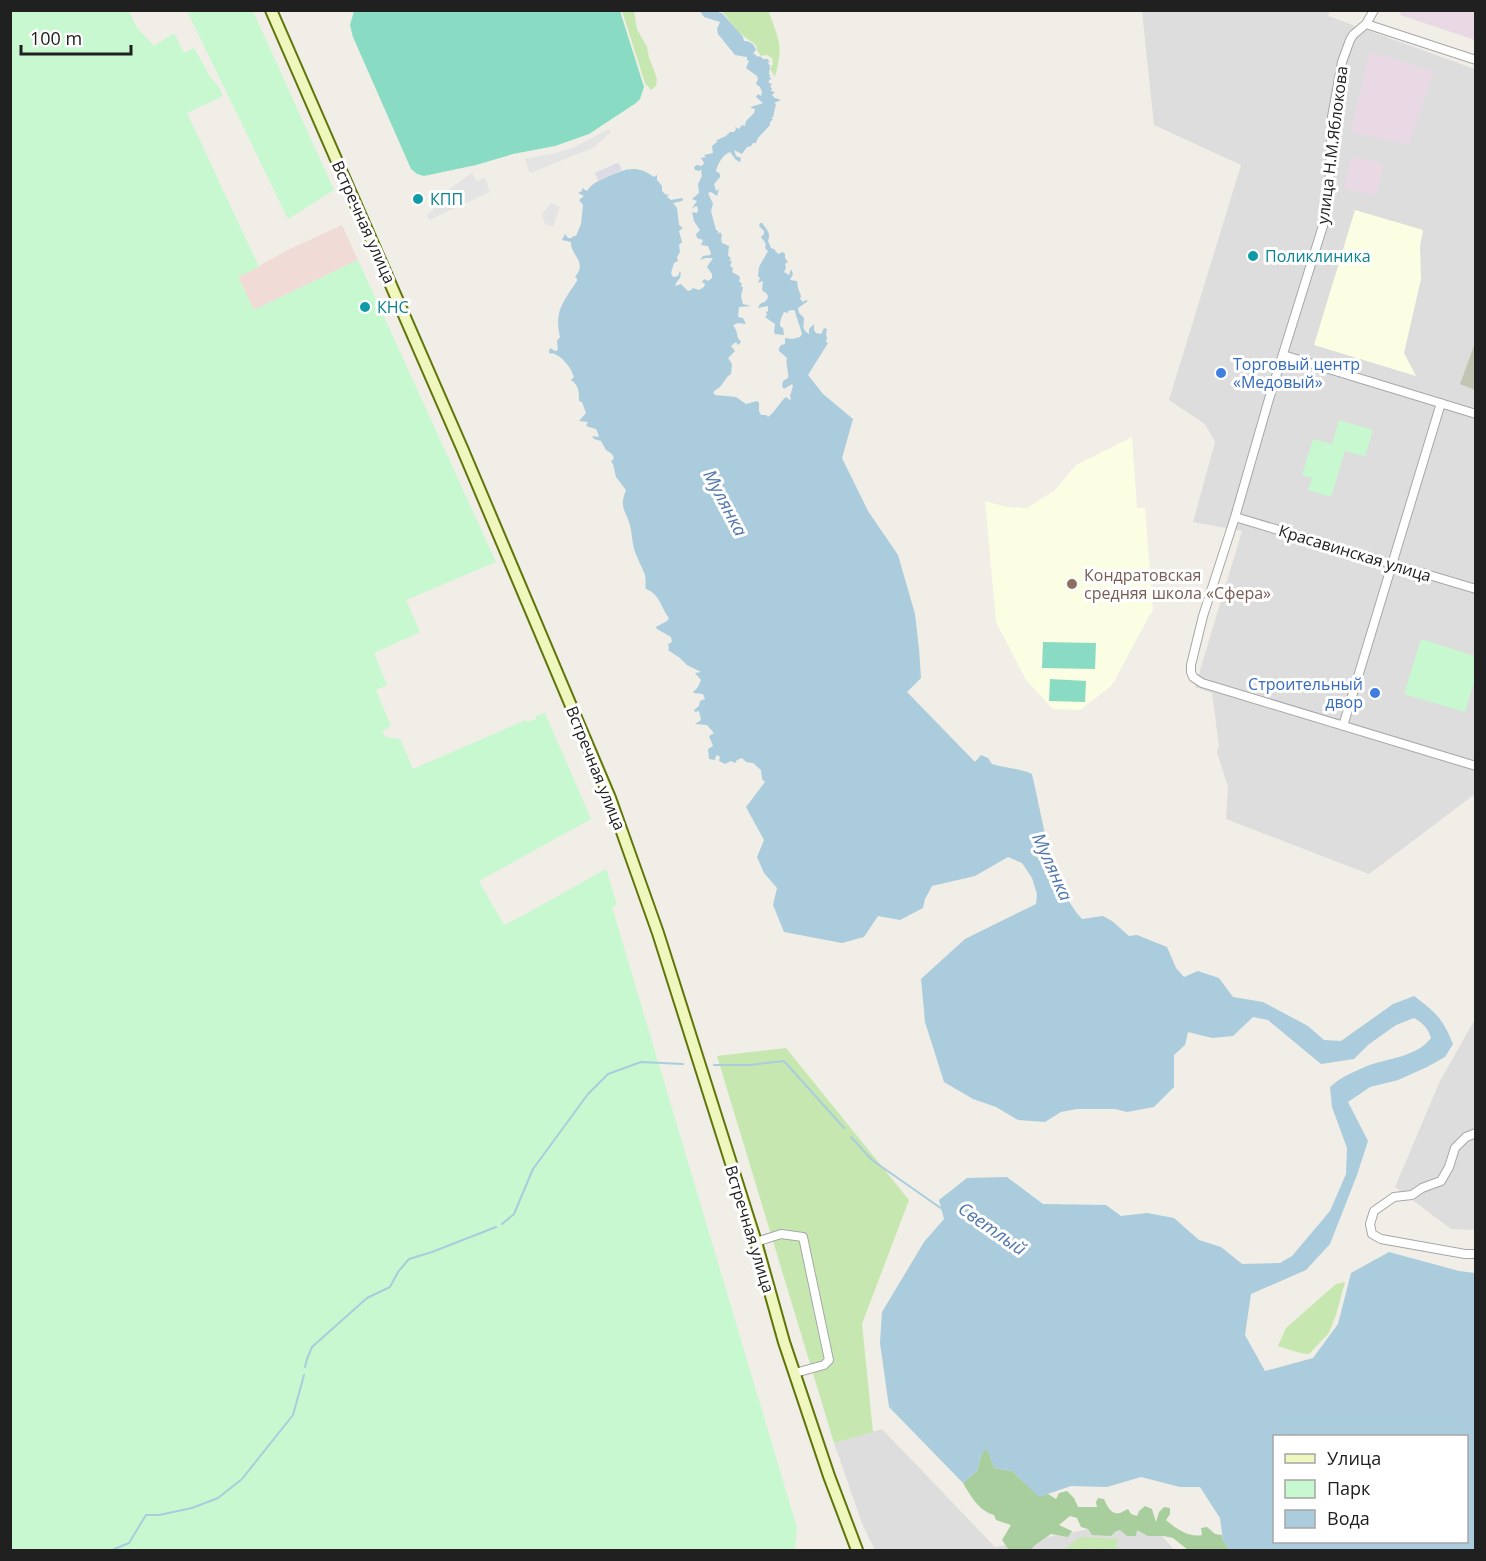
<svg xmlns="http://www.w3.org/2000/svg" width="1486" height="1561" font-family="'Open Sans',sans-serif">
<rect width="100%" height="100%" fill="#f0eee7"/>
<path fill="#dedddd" d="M1142 11H1330L1328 16 1475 69V794L1369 874 1226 819 1228 787 1217 752 1219 746 1212 693 1195 687 1242 531 1193 522 1215 442 1205 424 1169 400 1241 165 1154 125Z
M1475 1019V1230L1451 1229 1395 1187 1440 1081Z
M882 1429 995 1547 1147 1518 1174 1550H875L863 1526 834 1443Z"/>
<path fill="#f0dbd7" d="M342 225 358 260 254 310 238 277 290 249Z"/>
<path fill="#e9d9e5" d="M1401 10 1475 11V40L1400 15Z
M1369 52 1434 71 1409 145 1351 132Z
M1352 156 1384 164 1376 196 1344 188Z"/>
<path fill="#fbfee3" d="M1355 210 1423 230 1420 246 1421 279 1404 353 1416 376 1314 345Z
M1132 437 1137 508H1145L1153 611 1149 616 1115 680 1110 687 1080 710 1053 709 1026 680 996 622 985 501 1007 507 1027 508 1055 490 1076 465Z"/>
<path fill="#c3c5b3" d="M1475 343V390L1460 384Z"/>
<path fill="#c6e8b0" d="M622 11H634L637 29 647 47 649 58 655 73 657 79 656 86 651 90 645 83Z
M722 11H771L769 13C780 42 783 46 775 77L770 69 773 64 772 58 767 55 761 56 757 50 756 45 738 32Z
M786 1048 909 1200 862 1324 873 1432 834 1443 717 1056Z
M1345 1282 1336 1315 1329 1333 1309 1354 1300 1353 1278 1346 1286 1328 1336 1284Z
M1080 1537 1118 1539 1116 1550 1087 1548 1084 1550H1064Z"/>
<path fill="#a8ce9e" d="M985 1448 989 1453 994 1468 1012 1471 1039 1496 1048 1494 1056 1499 1059 1493 1067 1491 1074 1498 1078 1507H1097L1096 1502 1098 1498 1104 1499C1107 1506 1111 1515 1120 1513 1123 1512 1125 1510 1128 1509L1131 1514 1137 1516 1139 1511 1145 1506 1152 1509 1156 1522 1159 1512 1164 1507 1170 1508V1514L1166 1520C1175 1528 1189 1538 1202 1535L1201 1528 1207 1527 1215 1534 1222 1535 1223 1541 1230 1550H1188L1173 1538 1164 1536H1148L1137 1530 1136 1536H1127L1120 1530 1116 1531 1111 1536 1092 1535 1088 1529 1081 1527 1077 1518 1070 1516 1059 1525 1072 1531 1068 1537 1051 1534 1035 1545 1031 1550H1009L1002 1540 1011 1525 996 1520 994 1515C979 1511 970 1495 963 1483L977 1471 981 1456Z"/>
<path fill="#c7f8cf" d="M11 10 129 11 137 28 154 46 174 33 184 53 194 48 211 78 219 87 223 96 187 113 259 267 238 277 254 310 358 260 496 562 406 600 420 632 374 653 387 685 376 690 391 726 382 731 385 737 400 739 413 769 526 720 527 722 536 719V716L545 713 591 819 479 881 504 925 524 915 606 869 617 905 612 907 797 1528 795 1550H11Z
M187 11H253L334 190 288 219Z
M1339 420 1373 430 1365 456 1345 451 1331 497 1308 490 1312 478 1302 475 1313 439 1332 444Z
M1421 639 1475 656V678L1465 712 1404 694Z"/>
<path fill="#89dcc3" d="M354 11H620L644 87 640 99 636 103 589 134 555 146 513 154 476 165 424 176 417 174 411 169 353 37 350 25Z
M1043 642 1096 643 1095 669 1042 668Z
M1050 679 1086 681 1085 702 1049 701Z"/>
<path fill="#e4e4e4" d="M609 129 611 132 593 148 530 173 525 159 556 153 574 147Z
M472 173 477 181 485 178 490 192 429 220 427 215 436 207 435 199Z
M551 203 560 207 553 227 545 224 542 214Z"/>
<path fill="#dcdbe6" d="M617 163 619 164 622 170 598 181 595 173Z"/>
<path fill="#aaccdc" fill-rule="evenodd" d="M700 11H719V13H722L743 37 744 41C750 41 754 44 756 50L753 53 758 57 760 56 763 59H768L769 62 768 64 770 65 769 75H771L769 77 772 79 769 80V83L772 84 770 87 772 88 771 91 775 92 772 95 775 98 781 100 774 103 776 104 773 117 771 118 773 119 770 122V125L758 138 756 143H753L751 146 747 147 742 154 734 150 736 156 741 158 740 162 736 160 730 152C723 154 717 165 716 171L720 174V177L714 184 716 191 719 189 717 196 711 192 708 193 713 204 711 211 716 230 718 231V234L720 232 722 235 721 239 722 243 729 246 728 255 731 259 729 261H732L730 266 733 268 732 272 739 276 740 278 739 281 742 284 741 287H743L741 296 743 304 751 306 739 307 738 317 743 318 746 324 738 323 733 325 736 330 738 338 741 342 738 345 736 342 731 346 735 351 728 358 732 364 731 374 728 376 720 387 713 392 715 395 736 397 746 404 757 401 759 403V411L761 415H766L768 417C776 411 779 403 786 397L790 400 791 399 790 396 793 386 792 384 784 389 782 386 783 381 788 378C789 370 785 365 787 358L779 351V348L781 345 785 344V338L792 339 800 337 802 334C800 326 797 320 795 311L793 310 788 311V313L784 312C782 317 780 319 780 326L783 328 784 335 775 334 774 332 775 324 765 317 767 315 766 312 768 311V306L758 308 760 304 766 301 768 297 767 294 762 290 763 281 758 283 760 278 758 276 759 267 768 251 765 248C767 243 764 241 761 237L764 234V231L759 226 760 223H762C767 230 771 233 768 241L771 248 774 249 778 254 783 252 785 254V258L788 262 785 264 786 268 784 272 789 275 791 269 793 274 790 280 797 281 798 288 801 296 800 299 803 302 806 300 808 301 798 308 799 313 804 318C804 324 801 330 809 334V329L814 324V330L816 333 821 334 824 328 827 329 826 335 827 338 826 342 828 343 808 375 823 394 853 419 842 458 868 511 898 555 915 614 919 649 921 678 907 692 975 762 981 755 988 758 992 764C1005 768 1019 768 1032 774 1042 816 1052 888 1082 919L1103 916 1112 921 1129 936 1137 935 1167 947 1176 968 1184 977 1198 971 1219 978 1233 997 1263 1002 1308 1026 1324 1040 1341 1041 1393 1004 1414 996C1436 1013 1442 1017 1453 1044L1445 1057 1427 1067 1398 1080 1370 1087 1348 1102 1368 1141 1357 1175 1330 1244 1306 1270 1251 1294 1245 1335 1265 1371 1313 1358 1338 1324 1351 1273 1389 1252 1459 1271 1475 1273V1550H1230L1223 1541 1220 1518 1200 1487H1180L1141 1477 1107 1487 1071 1486 1039 1497 1012 1471 994 1468 989 1453 985 1449 981 1456 977 1471 963 1483 889 1407 880 1343 882 1312 924 1242 944 1219 939 1200 967 1178 1007 1177 1043 1204 1106 1205 1121 1216 1147 1213 1174 1218 1199 1240 1221 1247 1242 1264 1280 1263 1292 1256 1330 1211 1346 1174 1347 1148 1332 1107 1330 1087C1341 1077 1353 1072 1367 1066 1388 1058 1417 1057 1431 1038 1428 1028 1423 1023 1414 1018L1396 1025 1368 1045 1354 1059 1321 1064 1268 1020 1253 1017 1233 1036 1212 1038 1188 1032 1185 1045 1174 1055V1087L1154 1107 1127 1112 1115 1109H1077L1061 1112 1045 1122 1018 1120 996 1107 973 1099 944 1082 925 1022 921 979 965 939 1036 904 1037 894 1032 878 1022 863 1008 857 975 876 932 886 925 899 923 908 900 920 878 916 864 937 842 943 784 932 773 905 777 888 764 873 757 857 764 840 746 807 765 782 762 779 761 770 753 763 746 762 742 758 737 760 735 763 731 761 725 764 719 761 720 757 717 755 716 756 715 760 709 759 708 749 713 746 709 736 714 733 707 725 695 724 701 720 699 711 695 712 694 710 699 706 700 701 705 699 703 694 694 693 693 692 698 687 701 680 695 673 701 672 687 665 680 658 668 650 669 648 668 644 672 642 671 637 657 629 656 627 667 621 669 618C661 608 660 594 646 589 645 585 646 580 645 575 642 567 637 558 634 549 632 541 632 533 630 525 625 509 619 507 626 490L616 477 613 464 611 462 614 458 612 454 606 450 601 441 594 439 592 436 598 437 599 436 596 429 586 426 588 422 579 421 586 413 582 402 579 401C579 392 579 385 571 380L574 377C571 367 562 356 552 353L550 354 549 352 550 348 555 351 558 350 557 341 560 337C554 311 563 302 577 281V279L575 277C588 261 571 257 571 242L562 240 565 234 568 238H572L573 236H576L581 224 583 205 579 200 584 196 578 193 582 191V188L587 191C592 183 599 181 607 177 626 169 636 164 654 177L657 175V180L662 186V191L666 195 669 194 667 197 671 200 682 198 683 199 682 201 673 203 677 208 679 225 683 228 679 231 682 242 679 245 680 252 677 257 678 261 674 263 671 273 673 277 678 276 680 271C683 278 676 281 675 286L681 284 688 291 691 290 693 288 699 290 704 287 705 284 702 282 704 279 708 281 712 278V274L707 267 713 258H705L700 260 703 256 710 255 711 253 708 246 701 245 703 240 697 238 696 234 700 230 694 221 692 212 697 213 698 210 697 206 692 208 697 201 692 199 699 193 698 184 702 176 701 172 702 169 699 171 695 170 694 167 697 165 702 166 704 163 701 158 706 157 704 155 713 153 712 146 718 141H715L726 136 730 132H734L736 129 735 127 739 129 742 125 745 126 746 121 754 113 755 109 751 108V107L763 103 756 97 758 94 761 96 762 92 760 87 756 84 758 79 757 76 746 68 749 61 747 60V57L735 55 718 34 717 29 720 22 704 17ZM1274 1436H1466V1542H1274Z"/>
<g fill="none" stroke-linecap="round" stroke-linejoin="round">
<path stroke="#aaccdc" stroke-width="2" d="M714 1065H750L784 1061 844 1128
M851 1137 872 1160 942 1209
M502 1224 514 1214 533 1169 588 1094 608 1074 641 1062 683 1064
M305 1367 307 1359 312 1347 367 1298 390 1287 398 1272 409 1259 432 1252 496 1227
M112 1550 129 1543 146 1515H159L192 1508 218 1498 242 1479 293 1415 304 1375"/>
<g stroke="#a7a7a7" stroke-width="10">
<path id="minor" d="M1374 10 1366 24 1476 60
M1366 24 1353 35 1350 40 1342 62 1332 117 1329 195 1326 216 1269 399 1235 517 1203 616 1191 665V672L1193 677 1202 683 1476 766
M1283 355 1476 414
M1235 517 1476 589
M1343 726 1441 403
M1476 1133 1466 1137 1455 1148 1449 1167 1441 1181 1422 1188 1412 1195 1394 1197 1374 1211 1370 1224 1372 1234 1381 1239 1465 1254H1476
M756 1242 781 1234 803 1237 829 1360 824 1365 795 1373"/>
</g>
<g stroke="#60750a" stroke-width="14">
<path id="secondary" d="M271 10 462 448 610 798 658 933 756 1242 784 1342 829 1476 857 1550"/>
</g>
<use href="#minor" stroke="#fff" stroke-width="8"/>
<use href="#secondary" stroke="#eff7be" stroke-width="10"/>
</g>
<g fill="#0f9aa8" stroke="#fff" stroke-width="2">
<circle cx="418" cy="199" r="6"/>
<circle cx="1253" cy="256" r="6"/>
<circle cx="365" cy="307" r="6"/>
</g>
<g fill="#3f7fe0" stroke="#fff" stroke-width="2">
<circle cx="1221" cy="373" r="6"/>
<circle cx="1375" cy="693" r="6"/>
</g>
<circle fill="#8d6e63" stroke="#fff" stroke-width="2" cx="1072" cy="584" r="6"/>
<g text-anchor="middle" stroke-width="6" stroke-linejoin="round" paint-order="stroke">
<g font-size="16" fill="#202020" stroke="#fff">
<text transform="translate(1332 145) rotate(-83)" y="6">улица Н.М.Яблокова</text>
<text transform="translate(364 222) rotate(66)" y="6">Встречная улица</text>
<text transform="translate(1355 553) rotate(17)" y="6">Красавинская улица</text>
<text transform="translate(596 768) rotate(68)" y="6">Встречная улица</text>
<text transform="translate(750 1229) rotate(73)" y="6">Встречная улица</text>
</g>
<g font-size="16" fill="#0d838f" stroke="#fff" text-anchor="start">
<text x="430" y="205">КПП</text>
<text x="1265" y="262">Поликлиника</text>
<text x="377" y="313">КНС</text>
</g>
<g font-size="16" fill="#366cbe" stroke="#fff" text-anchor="start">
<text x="1233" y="370">Торговый центр<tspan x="1233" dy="18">«Медовый»</tspan></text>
<text x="1363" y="690" text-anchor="end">Строительный<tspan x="1363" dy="18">двор</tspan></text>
</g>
<g font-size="16" fill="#785e54" stroke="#fff" text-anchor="start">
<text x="1084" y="581">Кондратовская<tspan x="1084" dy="18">средняя школа «Сфера»</tspan></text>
</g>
<g font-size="18" font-style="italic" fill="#5076ad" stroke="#fff">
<text transform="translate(725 503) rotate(62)" y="6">Мулянка</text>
<text transform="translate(1052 867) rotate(66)" y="6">Мулянка</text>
<text transform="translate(992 1229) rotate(35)" y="6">Светлый</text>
</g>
</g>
<rect width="1486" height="1561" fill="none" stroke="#202020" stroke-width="24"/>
<rect x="1273" y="1435" width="195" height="108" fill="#ffffff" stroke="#a6a6a6" stroke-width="1.5"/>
<rect x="1285" y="1454" width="30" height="9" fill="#eff7be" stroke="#a6a6a6" stroke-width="1.5"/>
<text x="1327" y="1465" font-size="18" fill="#202020">Улица</text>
<rect x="1285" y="1480" width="30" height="18" fill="#c7f8cf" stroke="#a6a6a6" stroke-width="1.5"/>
<text x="1327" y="1495" font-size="18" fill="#202020">Парк</text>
<rect x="1285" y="1510" width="30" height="18" fill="#aaccdc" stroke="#a6a6a6" stroke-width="1.5"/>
<text x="1327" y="1525" font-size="18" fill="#202020">Вода</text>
<path d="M21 45v9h110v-9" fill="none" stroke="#202020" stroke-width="3"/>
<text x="30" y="45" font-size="18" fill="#202020" stroke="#ffffff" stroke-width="4.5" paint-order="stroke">100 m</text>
</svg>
